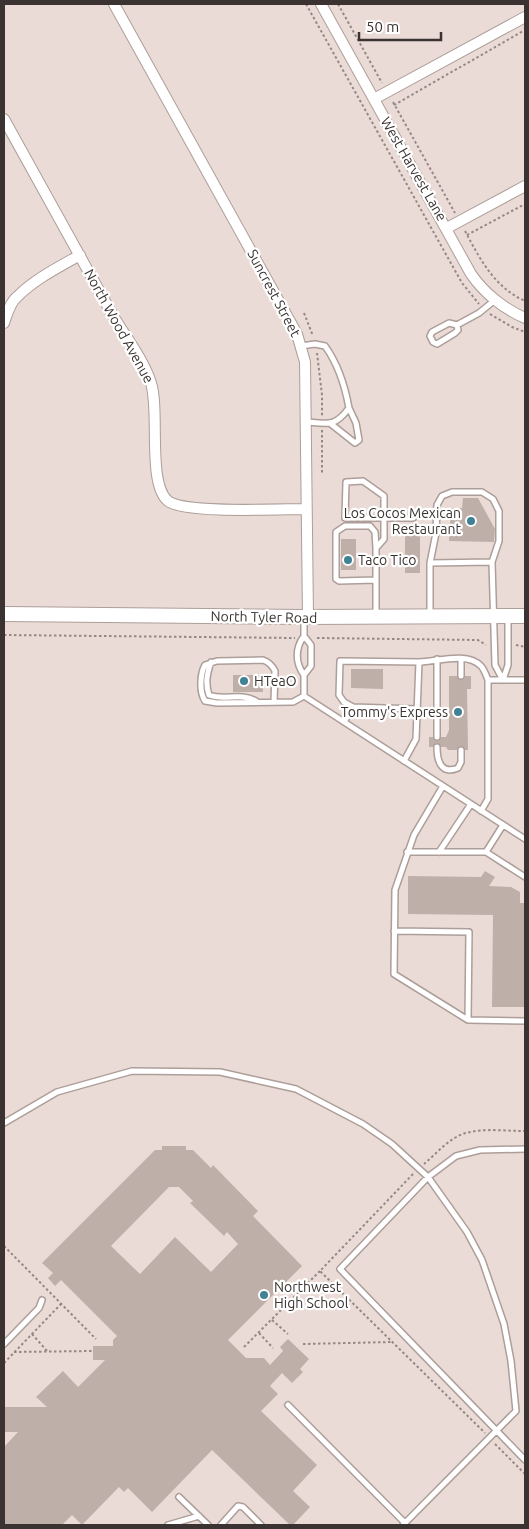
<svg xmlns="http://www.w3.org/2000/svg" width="529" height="1529" font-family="Ubuntu,sans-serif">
<rect width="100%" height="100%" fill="#ebdbd6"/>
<path fill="#beafa9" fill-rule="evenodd" d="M463 498H478L495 529 494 542 449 541 451 508H462Z
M405 533H420V573H405Z
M341 539H356V570H341Z
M351 669H383V689L351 688Z
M233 675H263V692H233Z
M449 676H457L461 680 464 679 465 676H471V689H467L468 750H465L461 746 458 747 457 750H448L446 747H441L437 743 434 744 433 747H429V737H433L434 740 439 741 441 737H446L449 730Z
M485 871 495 877 489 886 511 887 520 892V903H525V1007H492L493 915 408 914V876L481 877Z
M162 1146H186V1150H193L211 1168 213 1165 258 1211 253 1216 302 1266 228 1340 246 1358H264L270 1365 283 1351 280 1347 288 1339 309 1359 300 1369 303 1372 292 1383 282 1373 270 1386 278 1394 261 1411 317 1465 293 1491 310 1507 293 1525H290L212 1450 152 1512 128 1488 124 1492 119 1487 82 1525 72 1515 62 1525H4V1447L18 1432H4V1407H47L36 1397 63 1371 78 1387 105 1360H93V1346H113V1340L117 1336 61 1280 55 1286 48 1278 53 1273 42 1263 155 1150H162ZM169 1187H179L193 1201 190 1203 224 1236 227 1232 238 1244 211 1272 175 1237 140 1274 111 1246Z"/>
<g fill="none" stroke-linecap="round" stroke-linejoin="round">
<g stroke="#ad9e99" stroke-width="8">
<path id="service" d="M457 325 449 323 432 332 430 336 433 342 437 344 455 333 458 330 457 325 479 313 495 300
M301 346 315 344 325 346C338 364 345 386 349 408 335 427 328 424 307 422
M331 424 355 443 359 440 356 423 349 408
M430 563 436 533 437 505 442 496 452 492H482L493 499 499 511V541L492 562
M376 580 339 581 336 579V532L345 526H370L375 532 376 548
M430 616V563L492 562 495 665 503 680
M376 617V548L384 539V496L363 481 346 482 345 518H413
M304 619V636L311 645V666L304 675V696L525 839
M304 636C295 648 295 663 304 675
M437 659V737
M461 659V676
M211 662C207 674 205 683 209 695 225 701 240 692 256 701
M503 680 508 665V617
M274 702 275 671C272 665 269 662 263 660L217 661 205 665C200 674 199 692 205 701L217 703 293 702 304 696
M417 709 353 707 344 702 339 695 340 661 419 662
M344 722 353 707
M437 747C437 761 441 775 458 768L461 762V750
M404 761 416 739 419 662C436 662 467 651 481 666 484 669 486 675 488 680
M443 786 414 835 395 890 394 974 468 1020 525 1021
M481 811 488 799V680H525
M407 852H486L525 877
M439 852 471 804
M486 852 503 825
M394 931 469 932 468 1020
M4 1123 57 1092 132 1071 220 1072 296 1089 363 1124 392 1144 428 1177 467 1232 482 1260 504 1324 511 1361 516 1411 403 1525
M525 1149 480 1150 456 1156 428 1177 340 1269 525 1460
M4 1344 39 1308 42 1300
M288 1405 405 1523
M179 1497 208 1525
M168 1525 199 1516
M221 1525 238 1506 243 1507 261 1525"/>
</g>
<g stroke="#ad9e99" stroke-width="12">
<path id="minor" d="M114 4 297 334 305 362 308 617
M321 4 471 274C484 293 504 309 525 318
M374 99 525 17
M4 119C40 184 76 249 112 314 125 336 144 360 151 383 160 411 147 484 168 501 185 514 281 509 306 509
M447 228 525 186
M4 323C7 314 10 302 18 296 35 279 59 267 80 255"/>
</g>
<g stroke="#ad9e99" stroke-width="16">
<path id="secondary" d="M4 614 304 617 525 616"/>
</g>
<path stroke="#948885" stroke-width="2" stroke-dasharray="2.5 2.5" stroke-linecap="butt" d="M306 4 462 283 479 304
M338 4 382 83
M393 102 455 213
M394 105 525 30
M465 231C480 259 494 287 525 301
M467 235 525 204
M304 313 313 336
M490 314 512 327 525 332
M317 353 322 395V416
M322 430V475
M4 635 295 638
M317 638 478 640 486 645
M516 645 525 647
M424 1164C436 1154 450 1137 466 1133 484 1128 506 1131 525 1131
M413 1174 320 1271 485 1433
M4 1246 96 1339
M272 1320 288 1334
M259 1333 273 1348
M32 1334 48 1352
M303 1344 392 1342
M244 1347 320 1271
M14 1352 93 1351
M4 1363 61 1304
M495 1444 525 1474"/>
<use href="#service" stroke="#fff" stroke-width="5"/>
<use href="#minor" stroke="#fff" stroke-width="10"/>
<use href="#secondary" stroke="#fff" stroke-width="14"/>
</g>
<g fill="#408194" stroke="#fff" stroke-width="2">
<circle cx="471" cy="521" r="5"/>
<circle cx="348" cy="560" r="5"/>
<circle cx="244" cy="681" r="5"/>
<circle cx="458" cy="712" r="5"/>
<circle cx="264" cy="1295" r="5"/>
</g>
<g text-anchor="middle" stroke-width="4.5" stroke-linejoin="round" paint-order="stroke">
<g font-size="14" fill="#3a3331" stroke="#fff">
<text transform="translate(414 169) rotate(60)" y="5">West Harvest Lane</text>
<text transform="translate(274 293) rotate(62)" y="5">Suncrest Street</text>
<text transform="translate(119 326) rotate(61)" y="5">North Wood Avenue</text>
<text transform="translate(264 617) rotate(1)" y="5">North Tyler Road</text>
</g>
<g font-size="14" fill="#3a3331" stroke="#fff" text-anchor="start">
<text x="461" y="518" text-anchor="end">Los Cocos Mexican<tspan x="461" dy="16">Restaurant</tspan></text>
<text x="358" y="565">Taco Tico</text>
<text x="254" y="686">HTeaO</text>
<text x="448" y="717" text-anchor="end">Tommy's Express</text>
<text x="274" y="1292">Northwest<tspan x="274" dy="16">High School</tspan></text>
</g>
</g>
<rect width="529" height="1529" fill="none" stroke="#3a3331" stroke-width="10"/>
<path d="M359 32v8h82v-8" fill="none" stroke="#3a3331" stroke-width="2.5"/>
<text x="366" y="32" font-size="15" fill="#3a3331" stroke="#ffffff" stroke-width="4" paint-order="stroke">50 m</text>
</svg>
